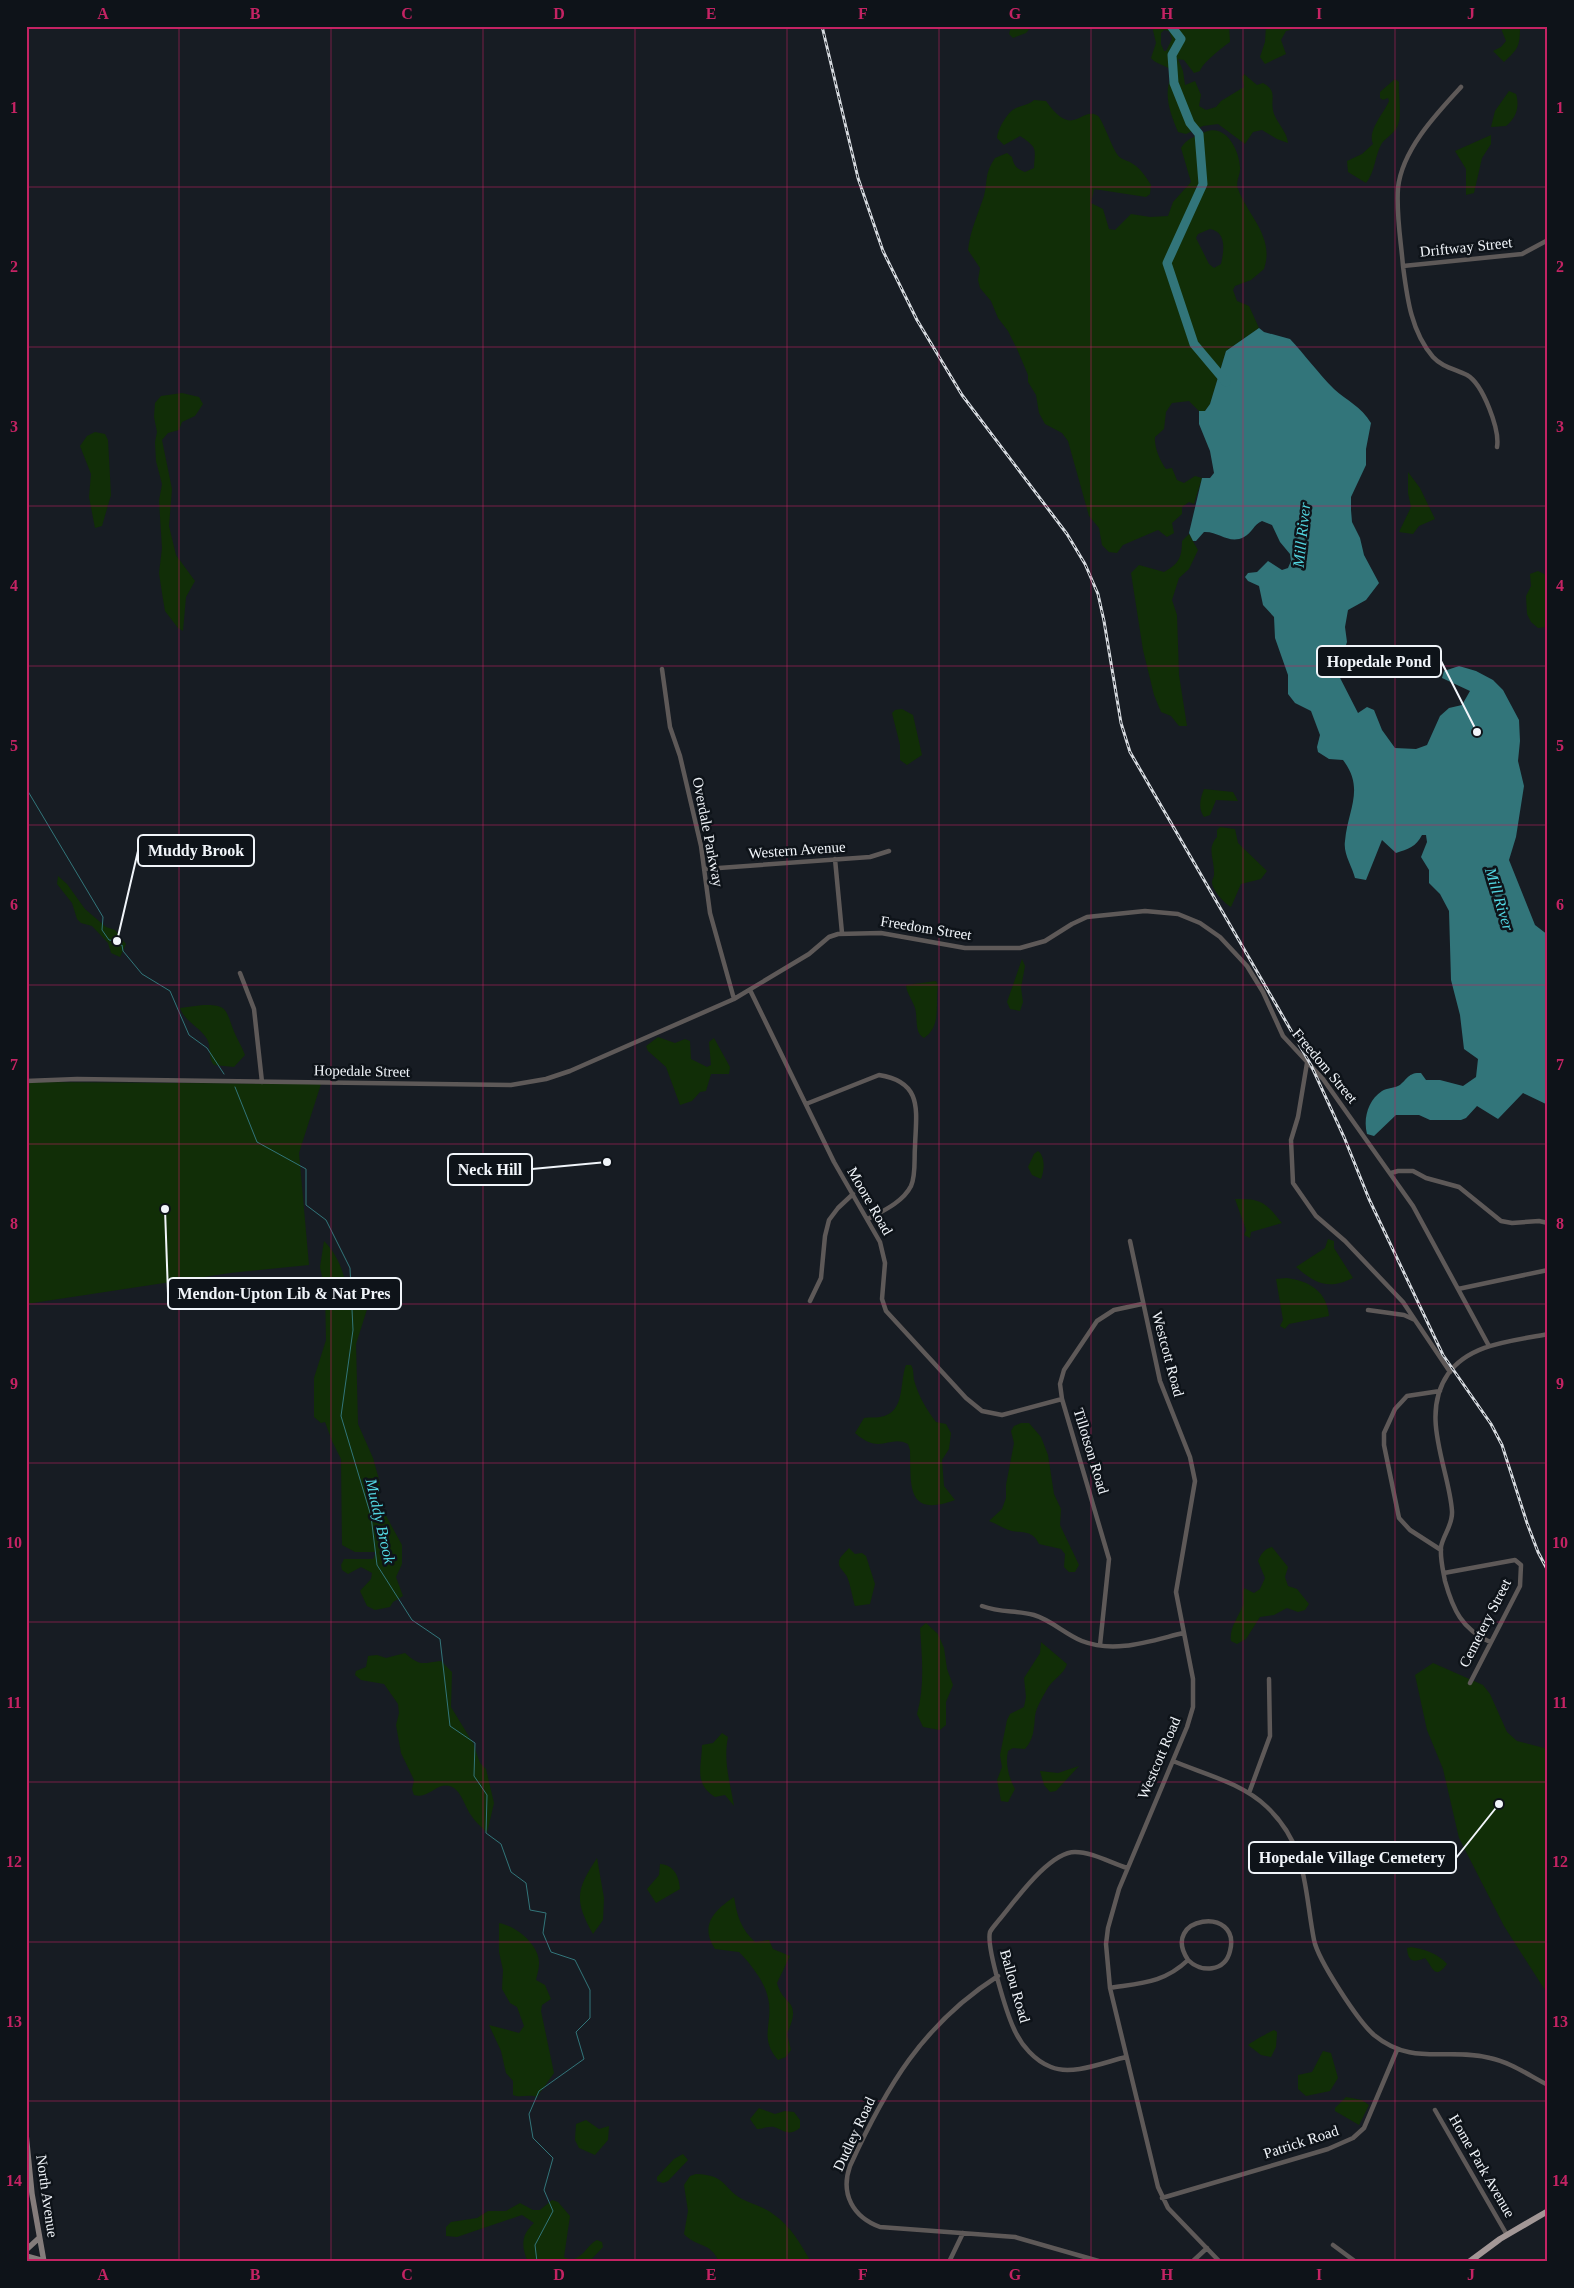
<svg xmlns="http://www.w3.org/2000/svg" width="1574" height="2288" font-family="'Times New Roman',serif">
<rect width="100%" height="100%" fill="#171c23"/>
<path fill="#112e07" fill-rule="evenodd" d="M1011 26H1032L1026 33 1013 38 1009 34Z
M1152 26H1229L1230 42C1223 47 1202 63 1200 71L1194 73 1184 60 1178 59 1183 71 1185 85 1195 81 1201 95 1199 106 1206 110 1216 107 1221 101 1244 87 1242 77 1244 74 1257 85 1263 83C1279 92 1269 99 1274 114 1278 124 1287 132 1288 143L1277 139 1262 130 1253 132 1245 144 1218 124 1203 126 1186 134 1178 132C1170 113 1162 92 1173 73 1167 64 1156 65 1151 58L1156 43ZM1164 30 1169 31 1172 39 1166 51H1164L1161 44V33Z
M1266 26H1306L1286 31 1281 40 1286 54 1265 64 1260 57 1265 42Z
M1500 26H1520C1520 47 1518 49 1504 62L1493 51 1501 47 1506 41Z
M1395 79 1399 82C1398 95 1402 114 1398 125 1396 132 1387 137 1382 143 1375 154 1375 173 1366 183L1348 172 1347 161 1362 154 1373 144C1367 131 1384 113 1389 101L1388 98 1383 100 1380 98V92Z
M1509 91 1516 94C1520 107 1516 118 1506 126L1491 127 1495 111Z
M1034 100 1046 101C1074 141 1081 105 1098 116 1102 119 1112 147 1117 154 1120 160 1128 160 1133 164 1141 169 1146 177 1151 185L1150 194 1146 197 1094 189 1091 203 1103 209 1109 229 1115 230 1131 214 1150 217 1168 216 1173 202 1191 182 1181 148C1186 139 1196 136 1205 132 1226 123 1239 150 1240 167 1241 175 1235 181 1238 189 1248 216 1275 237 1264 269L1251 280 1235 286 1233 290 1237 301 1249 306 1259 328 1226 351 1210 404 1205 411H1199L1189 401 1172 403 1166 412 1164 429 1155 437C1154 447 1160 461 1166 469L1172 468 1177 480 1184 483 1195 476 1202 478 1194 504 1189 502 1182 507V514L1172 523 1174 533 1167 537 1158 530 1123 545 1117 553 1109 552 1102 545 1099 528 1089 516 1068 441 1062 433 1045 424 1039 413 1036 395 1028 382V375L1017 349 1008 331 998 318 991 301 980 288 978 280 980 268 968 250C970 231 978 214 984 196 988 180 984 175 995 158L1007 153 1012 157C1014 166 1017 169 1025 172L1034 168C1035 148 1038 148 1020 136L1004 145 997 138C998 129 1007 112 1016 108 1023 105 1028 105 1034 100ZM1210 229C1227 232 1224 251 1221 264L1214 268 1209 264 1196 238 1198 234Z
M1491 135V144L1482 158 1474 193 1466 195V169L1455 151Z
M182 393 199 397 203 404 195 416 182 422 179 430 168 433 162 440 172 489 169 526 176 555 195 581 186 597 183 631 178 628 165 611 162 593 159 573 162 548 159 501 162 484 156 461 155 442 157 432 154 417 155 403 161 396Z
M95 432 105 434 108 440 111 495 102 526 95 528 89 497 91 474 80 446 87 436Z
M1408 472 1420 488 1435 519 1419 526 1413 534 1399 532 1411 507 1408 493Z
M1189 534 1198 550 1189 569 1179 578 1172 600 1177 615 1179 675 1187 726H1179L1171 716 1161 712 1154 695 1143 650 1131 573 1139 565 1164 572C1179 564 1182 557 1182 541Z
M1538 571 1548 576V627L1538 628 1531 622 1527 614 1526 596 1531 586 1530 574Z
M902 709 913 715 922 755 907 765 900 760V745L892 713 895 710Z
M1204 789 1233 792 1238 801 1216 800 1210 815 1204 817C1198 808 1200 799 1204 789Z
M1220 827 1235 829 1238 843 1267 871 1261 879 1241 884 1231 907C1224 903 1212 890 1212 882 1212 880 1214 877 1214 875 1215 860 1206 849 1217 837V830Z
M58 876 67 884 85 909 106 927 115 930 126 944 120 957 111 953 108 943 92 926 81 923 77 919 72 903 57 884Z
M1022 959 1025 966 1021 988 1023 1002 1020 1011 1010 1009 1007 1002Z
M936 981 938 985C935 1004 942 1026 924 1038 914 1033 918 1018 915 1008 912 999 907 994 906 985Z
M203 1005C227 1004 226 1010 233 1029 236 1038 242 1046 245 1055L234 1067 214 1065C207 1057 212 1048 207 1039 200 1027 185 1022 180 1008Z
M658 1037 675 1043 685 1039 690 1041 691 1059 707 1067 711 1065 709 1042 714 1038 730 1067 729 1074H711L706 1091 700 1092 692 1101 680 1105 666 1067 648 1051 646 1046Z
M26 1082 321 1084 299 1153 309 1265 230 1273 26 1304Z
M1038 1151C1046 1157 1044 1172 1041 1179L1032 1175 1028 1167 1034 1154Z
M1235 1199C1262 1198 1266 1203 1282 1223L1251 1232 1250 1238 1244 1235 1246 1230Z
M1328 1239 1334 1241V1248L1353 1278C1328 1290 1316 1284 1296 1267L1325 1248Z
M324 1241C340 1257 347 1280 348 1302H352L365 1285 369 1288 370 1300 356 1344 358 1424 373 1458 380 1483 379 1503 402 1545V1564L396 1577 403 1596 393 1602 390 1607 375 1610 367 1606 360 1591 371 1579 372 1573 361 1567 348 1574 342 1570 341 1565 344 1559H373L376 1552H355L342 1545 341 1459 332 1441 325 1422 321 1423 314 1417V1378L326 1340 325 1290 320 1267Z
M1287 1278C1309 1281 1327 1291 1329 1316L1289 1324 1285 1329 1280 1326 1283 1320 1276 1279Z
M906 1365H911C914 1370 913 1374 914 1380 918 1395 926 1409 936 1422L946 1424 951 1433 949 1449 942 1460 944 1486 955 1500C906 1518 911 1486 910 1450L908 1444C889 1434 881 1456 855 1433L864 1418C870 1417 875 1418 880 1417 906 1413 899 1383 906 1365Z
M1021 1423H1029L1041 1437 1048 1455 1054 1494 1061 1509 1060 1525 1079 1565 1075 1572H1069L1064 1567 1065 1554 1061 1549 1039 1544C1033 1531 1025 1533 1012 1531 1004 1529 997 1524 989 1521L1002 1509 1006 1498V1485L1014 1443 1011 1431 1014 1426Z
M1272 1547 1288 1567 1285 1577 1288 1586 1297 1589 1309 1604 1305 1610 1298 1612 1287 1608 1274 1615 1260 1617 1246 1639 1237 1644 1231 1641C1229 1628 1238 1618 1242 1607 1245 1601 1241 1594 1244 1588L1254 1593 1260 1589 1265 1578 1258 1561C1261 1554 1264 1549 1272 1547Z
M849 1548 855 1554 862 1553 866 1556 875 1584 870 1604 855 1606C853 1599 849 1578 846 1575 843 1570 838 1568 839 1561 840 1556 846 1552 849 1548Z
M926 1623 938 1634 944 1648 947 1669 953 1685 946 1702V1725L940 1730 923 1727 917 1714C925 1685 922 1658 920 1628Z
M1041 1642 1067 1664C1064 1675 1051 1680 1046 1691 1042 1698 1036 1708 1035 1716 1034 1728 1034 1739 1025 1749L1013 1748 1008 1751C1005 1764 1009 1778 1015 1789L1008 1802 1001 1801 997 1780 1002 1767 1000 1755 1007 1720 1010 1714 1024 1707 1026 1697 1024 1678 1040 1653Z
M405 1653C421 1667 422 1663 441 1661L452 1672 451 1707 473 1743 480 1763 486 1769 494 1803 487 1833C482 1827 475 1822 471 1815 463 1804 459 1779 439 1787 431 1791 424 1798 414 1795L412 1789 414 1780 401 1753 396 1725 399 1713 398 1704 384 1684 361 1680 355 1675 356 1671 366 1667 368 1656 377 1655 386 1658Z
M1433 1663 1483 1685 1490 1694 1507 1732 1517 1741 1548 1749V1995L1504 1926 1459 1838 1443 1769 1427 1730 1415 1675Z
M722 1733 728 1737C723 1761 730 1782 734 1806L725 1795 715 1797C693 1783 702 1766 702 1745L713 1743Z
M1079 1766 1056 1791 1050 1792 1044 1785 1040 1771 1058 1773Z
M597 1858 604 1898 603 1920 593 1934C574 1900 576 1890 597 1858Z
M660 1864C674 1865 679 1876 680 1889L656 1903 647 1889 659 1875Z
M734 1897C737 1916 741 1929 755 1942L769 1940 773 1949 790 1956 777 1983C783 2007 803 1998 787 2034L791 2050 786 2057 778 2060C758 2037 774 2023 768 1998 765 1982 750 1963 739 1952L715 1949C699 1925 715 1910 734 1897Z
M499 1923C516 1926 540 1945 539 1964 539 1969 537 1975 536 1980L545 1985 551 1999 542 2005 541 2011 554 2073 537 2097C529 2094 519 2098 513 2095V2081L506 2073 501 2051 489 2025 519 2033 524 2026 517 2007 510 2003 502 1989 503 1970 499 1952Z
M1411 1947C1424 1949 1439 1954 1447 1964 1434 1982 1432 1965 1425 1958 1413 1963 1408 1962 1407 1948Z
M1274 2030 1277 2032 1276 2047 1271 2057 1261 2055 1248 2045C1250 2043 1271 2031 1274 2030Z
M1323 2051 1331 2053 1338 2078 1330 2091 1306 2096 1298 2089V2075L1312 2072Z
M1346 2097 1362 2100 1369 2105 1359 2125 1335 2111V2108Z
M759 2108 775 2114 785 2111 794 2112 800 2120V2128C788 2137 784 2130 774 2127 769 2126 762 2129 757 2129L750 2119Z
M586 2120 599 2129 609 2126 608 2140 595 2155 579 2148 575 2140 576 2124Z
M683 2154 688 2160 668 2181 663 2183 657 2181V2177L674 2159Z
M696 2174C727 2175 722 2188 742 2199 752 2204 764 2207 773 2214 791 2226 800 2243 811 2262H719C710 2241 697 2248 684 2234L688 2211 684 2185 690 2176Z
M552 2200 558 2202 570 2216 564 2257C580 2266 586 2245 597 2240L602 2242 603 2247 589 2262H528C521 2246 521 2235 534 2223L522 2215 457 2237 446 2236V2227L451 2222 477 2218 488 2211H506L520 2203 533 2210H540Z"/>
<path fill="#32757a" d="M1259 328 1264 332 1290 339C1305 355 1318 373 1334 389 1347 401 1361 406 1371 423L1366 449V465L1351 497V510L1352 522 1360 538 1364 555 1379 583 1366 600 1348 610 1345 627 1347 642 1337 672 1358 713 1367 707 1374 710 1382 730 1395 748 1416 749 1427 745 1440 716 1449 708 1462 705 1470 691 1442 678 1444 671 1459 666 1476 671 1493 680 1503 690 1519 720 1520 741 1518 761 1524 786 1516 837 1509 860 1535 925 1548 935V1105L1523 1093 1498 1119 1477 1106 1466 1118 1461 1120H1430L1419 1115H1396L1374 1136 1367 1134C1363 1119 1368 1100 1382 1091 1387 1088 1393 1088 1398 1086 1407 1081 1407 1072 1421 1073L1426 1080H1440L1463 1086 1476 1077 1478 1059 1464 1049 1460 1015 1451 980 1449 911 1440 894 1429 883V870L1421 857 1427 842 1426 835H1422C1416 847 1408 849 1396 853L1382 840 1366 880 1355 878C1352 866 1343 854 1345 841 1348 809 1365 789 1343 760L1329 759 1318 752 1317 747 1320 735 1311 711 1295 703 1288 694V675L1275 638 1274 617 1263 605 1259 586 1248 581 1245 577 1248 573 1257 572 1268 561 1282 570 1288 568 1291 561 1290 554 1280 542 1272 525 1262 521C1254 524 1252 533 1244 537 1229 545 1219 531 1204 532L1196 541H1193L1189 533 1202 478H1210L1214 473 1210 451 1199 424V411H1205L1210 404 1226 351Z"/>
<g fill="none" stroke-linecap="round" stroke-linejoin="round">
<path stroke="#32757a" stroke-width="1" d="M26 788 103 917 102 930 109 940 117 941 118 945H122L123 951 142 974 170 991 189 1035 207 1048 224 1074
M235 1087 257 1142 306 1169V1205L326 1220 350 1268 353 1330 341 1416 371 1516 377 1565 412 1620 440 1639 450 1726 475 1743 474 1776 487 1795 486 1833 501 1844 511 1872 526 1883 530 1910 546 1913 543 1933 551 1952 575 1960 590 1990V2018L576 2032 584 2059 539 2091 529 2114 533 2138 553 2158 544 2190 553 2211 535 2245 537 2262"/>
<path stroke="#32757a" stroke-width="9" d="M1171 26 1181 39 1172 55 1174 83 1190 123 1199 134 1203 184 1167 263 1194 344 1226 382"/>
<path stroke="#5e5958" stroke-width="4.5" d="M1461 87C1436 114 1402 150 1398 188 1396 214 1401 241 1403 266L1522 254 1548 240
M1403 266C1407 297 1411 332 1433 357 1442 367 1455 369 1467 375 1483 384 1500 430 1497 447
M662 669 670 727 680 756 701 846 710 913 734 999
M835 859 842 933
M705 869 870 857 889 851
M240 973 254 1009 262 1082
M750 990 834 1162 880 1242 885 1263 882 1299 886 1311 966 1398 982 1411 1002 1415 1062 1399
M1307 1063 1298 1117 1291 1140 1293 1183 1316 1216 1345 1241 1403 1302 1415 1320
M26 1081 77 1079 511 1085 546 1079 570 1071 734 999 809 954 829 937 838 934 881 933 965 948H1020L1045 941 1072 924 1087 917 1145 911 1178 914 1200 923 1220 937 1247 966 1263 992 1283 1036 1323 1079 1413 1206 1489 1346
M806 1104 879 1075C924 1082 916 1112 915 1147 914 1159 916 1175 911 1186 903 1202 883 1211 868 1219
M1391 1173 1398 1171H1413L1426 1178 1459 1187 1501 1221 1512 1223 1539 1221 1548 1223
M1130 1241 1160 1381 1190 1457 1195 1481 1176 1592 1193 1679V1707L1187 1727 1119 1889 1108 1928 1106 1944 1110 1988 1158 2187 1168 2208 1220 2262
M1458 1289 1548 1270
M810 1301 821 1278 825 1236 829 1220 838 1208 853 1194
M1368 1310 1404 1315 1415 1320 1450 1372
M1440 1391 1407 1396 1395 1409 1384 1433V1445L1399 1518 1410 1530 1441 1550
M1444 1573 1515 1560 1521 1565 1520 1586 1470 1683
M982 1606C1001 1613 1016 1610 1034 1615 1051 1620 1065 1634 1082 1641 1115 1654 1150 1641 1183 1633
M1490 1642C1462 1629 1453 1610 1445 1581 1443 1570 1440 1559 1441 1547 1443 1535 1453 1525 1452 1511 1449 1468 1419 1416 1448 1374 1470 1343 1514 1341 1548 1334
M1100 1645 1109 1559 1062 1399 1060 1384 1064 1370 1097 1321 1114 1310 1142 1304
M1173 1761C1204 1774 1242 1783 1267 1807 1308 1846 1304 1889 1314 1940 1318 1960 1358 2021 1374 2035 1413 2067 1447 2047 1490 2058 1510 2062 1530 2076 1548 2085
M1249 1793 1270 1736 1269 1679
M998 1976C923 2024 886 2087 850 2166 840 2194 853 2217 880 2227L1015 2237 1102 2262
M1110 1988C1141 1983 1164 1983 1188 1960 1159 1916 1242 1905 1230 1951 1225 1972 1201 1973 1188 1960
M1126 2057C1105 2062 1072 2076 1051 2067 1035 2061 1021 2045 1014 2029 1007 2014 986 1947 990 1932 992 1928 996 1924 999 1920 1015 1901 1049 1852 1075 1852 1092 1852 1111 1863 1127 1868
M1435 2110 1507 2235
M1162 2198 1328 2149 1353 2138 1364 2128 1397 2050
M1333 2245 1356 2262
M949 2262 963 2233
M1192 2262 1207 2248"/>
<path stroke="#847c7b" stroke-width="5.5" d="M26 2134 32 2194 44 2262
M26 2250 39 2238
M26 2256 44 2261"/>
<path stroke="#a29796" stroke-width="6" d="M1469 2262 1500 2239 1548 2211"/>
<g stroke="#d6dadf" stroke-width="3">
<path id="rail" d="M822 26 858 178 883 251 917 320 962 395 1067 534 1085 564 1098 594 1104 621 1121 723 1130 752 1311 1065 1344 1137 1369 1199 1443 1355 1491 1424 1502 1445 1527 1523 1538 1552 1548 1571"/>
</g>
<use href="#rail" stroke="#0e1319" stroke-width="1" stroke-dasharray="4" stroke-linecap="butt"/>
</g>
<path fill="none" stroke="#c42363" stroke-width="1" stroke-opacity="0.55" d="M179 26V2262M331 26V2262M483 26V2262M635 26V2262M787 26V2262M939 26V2262M1091 26V2262M1243 26V2262M1395 26V2262M26 187H1548M26 347H1548M26 506H1548M26 666H1548M26 825H1548M26 985H1548M26 1144H1548M26 1304H1548M26 1463H1548M26 1622H1548M26 1782H1548M26 1942H1548M26 2101H1548"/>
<g text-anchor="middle" stroke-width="5" stroke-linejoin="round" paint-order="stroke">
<g font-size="15" fill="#f1f5fa" stroke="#0e1319">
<text transform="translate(1466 247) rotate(-6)" y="5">Driftway Street</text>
<text transform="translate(708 832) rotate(79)" y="5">Overdale Parkway</text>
<text transform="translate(797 850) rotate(-4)" y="5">Western Avenue</text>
<text transform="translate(926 928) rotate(9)" y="5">Freedom Street</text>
<text transform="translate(1325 1066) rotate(50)" y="5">Freedom Street</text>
<text transform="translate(362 1071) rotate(1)" y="5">Hopedale Street</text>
<text transform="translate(870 1201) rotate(60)" y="5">Moore Road</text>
<text transform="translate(1168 1354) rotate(75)" y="5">Westcott Road</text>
<text transform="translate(1091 1451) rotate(73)" y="5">Tillotson Road</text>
<text transform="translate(1485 1623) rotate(-63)" y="5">Cemetery Street</text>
<text transform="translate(1159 1758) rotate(-67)" y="5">Westcott Road</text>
<text transform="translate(1015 1986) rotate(74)" y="5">Ballou Road</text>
<text transform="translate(854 2134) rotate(-65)" y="5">Dudley Road</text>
<text transform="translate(1301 2142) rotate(-18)" y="5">Patrick Road</text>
<text transform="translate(1482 2166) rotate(60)" y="5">Home Park Avenue</text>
<text transform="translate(47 2196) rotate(82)" y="5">North Avenue</text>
</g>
<g font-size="16" font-style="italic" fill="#52d6e1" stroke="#0e1319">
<text transform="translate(1301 535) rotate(-84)" y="6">Mill River</text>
<text transform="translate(1500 899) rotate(73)" y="6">Mill River</text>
<text transform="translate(381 1521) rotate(77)" y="6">Muddy Brook</text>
</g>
</g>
<path fill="none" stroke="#f1f5fa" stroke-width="2" d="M1477 732L1441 661M117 941L138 851M607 1162L532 1169M165 1209L168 1293M1499 1804L1456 1858"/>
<g fill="#f1f5fa" stroke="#0e1319" stroke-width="2">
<circle cx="1477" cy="732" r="5"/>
<circle cx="117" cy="941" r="5"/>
<circle cx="607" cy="1162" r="5"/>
<circle cx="165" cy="1209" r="5"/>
<circle cx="1499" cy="1804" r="5"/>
</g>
<g fill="#0e1319" stroke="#f1f5fa" stroke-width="2">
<rect x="1317" y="646" width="124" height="31" rx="5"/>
<rect x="138" y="835" width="116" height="31" rx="5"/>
<rect x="448" y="1154" width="84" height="31" rx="5"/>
<rect x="168" y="1278" width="233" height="31" rx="5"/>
<rect x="1249" y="1842" width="207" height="31" rx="5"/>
</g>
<g font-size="16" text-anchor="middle" font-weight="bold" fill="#f1f5fa">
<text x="1379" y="667">Hopedale Pond</text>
<text x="196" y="856">Muddy Brook</text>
<text x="490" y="1175">Neck Hill</text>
<text x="284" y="1299">Mendon-Upton Lib &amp; Nat Pres</text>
<text x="1352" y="1863">Hopedale Village Cemetery</text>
</g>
<rect width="1574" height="2288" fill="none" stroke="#0e1319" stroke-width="55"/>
<rect x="28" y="28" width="1518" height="2232" fill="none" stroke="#c42363" stroke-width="2"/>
<g font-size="16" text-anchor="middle" font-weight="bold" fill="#c42363">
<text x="103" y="19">A</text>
<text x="255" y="19">B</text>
<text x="407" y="19">C</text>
<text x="559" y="19">D</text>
<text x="711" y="19">E</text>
<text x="863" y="19">F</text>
<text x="1015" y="19">G</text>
<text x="1167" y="19">H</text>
<text x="1319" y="19">I</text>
<text x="1471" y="19">J</text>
<text x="14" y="113">1</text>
<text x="1560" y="113">1</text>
<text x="14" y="272">2</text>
<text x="1560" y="272">2</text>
<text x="14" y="432">3</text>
<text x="1560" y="432">3</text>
<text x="14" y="591">4</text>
<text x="1560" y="591">4</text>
<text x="14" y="751">5</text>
<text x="1560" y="751">5</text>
<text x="14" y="910">6</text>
<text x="1560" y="910">6</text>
<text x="14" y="1070">7</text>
<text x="1560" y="1070">7</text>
<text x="14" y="1229">8</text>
<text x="1560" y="1229">8</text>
<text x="14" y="1389">9</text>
<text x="1560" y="1389">9</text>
<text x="14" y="1548">10</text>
<text x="1560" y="1548">10</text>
<text x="14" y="1708">11</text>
<text x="1560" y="1708">11</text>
<text x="14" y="1867">12</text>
<text x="1560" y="1867">12</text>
<text x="14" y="2027">13</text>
<text x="1560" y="2027">13</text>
<text x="14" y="2186">14</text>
<text x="1560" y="2186">14</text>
<text x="103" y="2280">A</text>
<text x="255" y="2280">B</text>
<text x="407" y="2280">C</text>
<text x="559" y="2280">D</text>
<text x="711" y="2280">E</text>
<text x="863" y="2280">F</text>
<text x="1015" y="2280">G</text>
<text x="1167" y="2280">H</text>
<text x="1319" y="2280">I</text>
<text x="1471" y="2280">J</text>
</g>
</svg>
